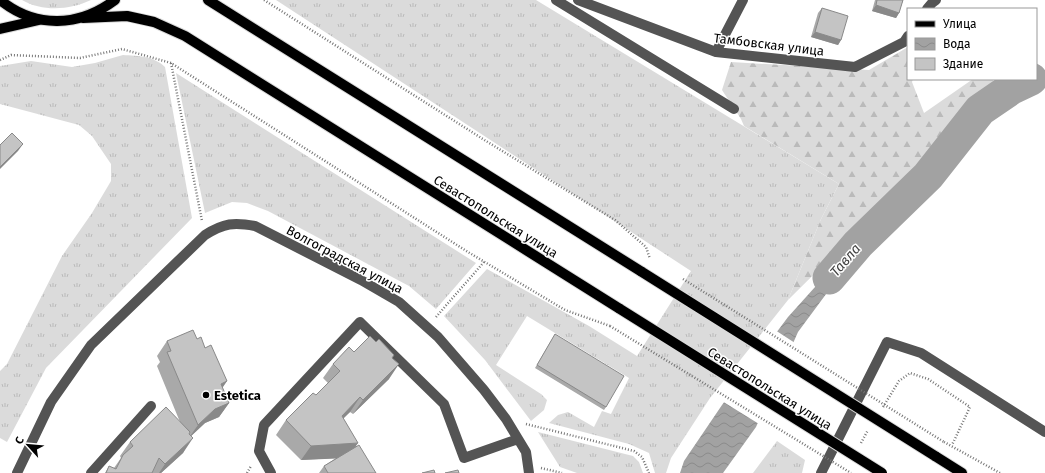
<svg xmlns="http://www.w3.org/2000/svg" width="1045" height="473" font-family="'Fira Sans',sans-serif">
<defs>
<pattern id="grass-tufts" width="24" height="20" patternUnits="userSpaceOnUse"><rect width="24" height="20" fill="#dbdbdb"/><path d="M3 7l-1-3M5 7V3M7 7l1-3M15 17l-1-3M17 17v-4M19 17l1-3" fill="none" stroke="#bababa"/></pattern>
<pattern id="forest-firs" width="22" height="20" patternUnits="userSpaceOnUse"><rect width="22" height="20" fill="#dbdbdb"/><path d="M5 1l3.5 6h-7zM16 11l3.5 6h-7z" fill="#bababa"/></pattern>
<pattern id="water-waves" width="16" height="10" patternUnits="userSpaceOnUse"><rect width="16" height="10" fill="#a2a2a2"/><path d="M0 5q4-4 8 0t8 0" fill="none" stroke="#8a8a8a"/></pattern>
</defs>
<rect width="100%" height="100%" fill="#fff"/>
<path fill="url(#grass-tufts)" d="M22 0H91C70 10 43 12 22 0Z
M276 0H536L839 184 821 219 788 300 710 398 671 458 666 473H655L649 453 629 444 549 423 558 415 568 412 594 427 602 411 611 414 629 378 527 316 496 365 541 394 547 400 544 410 531 421 485 360 444 316 487 269 589 326 637 356 691 271Z
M123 55C138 56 154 56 165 67L192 218 46 368 7 442 0 438V371L7 364 62 256 92 213 111 181V164L92 136 79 125 0 104V66L31 61 72 67 95 63Z
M176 73 476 263 436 309 409 286 268 211 247 203 232 202 205 213Z
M538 432 633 456 639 462 643 473H577L560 467Z
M777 441 805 460 802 473H753Z"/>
<path fill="url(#forest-firs)" d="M908 47V79H913L912 82 924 113 973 79H992L994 82 909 180 788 300 821 219 839 184 744 126 741 119 722 90 731 62 869 70Z"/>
<path fill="url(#water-waves)" d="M858 244 835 282 798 332 756 427 723 473H680L684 461 722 405 788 317 833 267Z"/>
<path fill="#fff" d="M775 330 795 343 759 424 722 401Z"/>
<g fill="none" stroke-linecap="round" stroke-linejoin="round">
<path stroke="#a2a2a2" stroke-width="33" d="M829 278 858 244 928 176 980 110 1012 88 1031 79"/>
<g stroke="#dbdbdb" stroke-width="12">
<path id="major" d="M0 0C36 29 79 27 115 0
M208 0 642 272
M83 18 127 16 154 22 185 36 620 309
M0 29 39 20
M935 456 962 473"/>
</g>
<path stroke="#767676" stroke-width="2.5" stroke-dasharray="1 2" stroke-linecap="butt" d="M264 0 486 141 615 220 646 247 650 259
M0 60 11 55 80 58 122 49 171 63 468 252 565 310 610 326
M171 63 202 221
M436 317 484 262
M883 407 899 381 910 373 928 379 970 407 952 445
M526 424 634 451 642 457 649 473
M944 442 1000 473
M861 443 868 430
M541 468 562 473
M247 473 251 466"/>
<path stroke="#545454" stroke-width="10" d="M556 0 734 109
M578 0 716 52 855 67 904 42 908 36
M927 9 932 3 936 0
M716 52 743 0
M17 473 51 402 91 345 205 235C224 223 234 222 255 226L361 280 399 302 438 337 484 390 506 419 526 452 529 473
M91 473 151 406
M271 473 259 451 264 425 360 322 444 404 464 458 518 439
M821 473 887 342 921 353 1045 432"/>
<use href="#major" stroke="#000" stroke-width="10"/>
<g stroke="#dbdbdb" stroke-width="12" stroke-linecap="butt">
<path id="major-bridge" d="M642 272 935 456
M620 309 882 473"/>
</g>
<path stroke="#767676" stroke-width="2.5" stroke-dasharray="1 2" stroke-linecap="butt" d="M683 279 944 442
M610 326 851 473"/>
<use href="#major-bridge" stroke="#000" stroke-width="10"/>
</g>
<path fill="#a9a9a9" d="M875 0H903L899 13 896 18 872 11Z
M822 8 841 40 838 45 811 37 818 13Z
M555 334 606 407 604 410 535 368Z
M197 339 205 348 227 381 222 387 229 403 219 417 205 423 191 436 183 453 161 473H105L109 466 114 468 121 458 120 456 130 442 180 422 157 366 160 362 157 356 167 341Z
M354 352 392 358 389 379 353 414 350 412 343 418 356 447 376 473H319L324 466 336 458 301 460 276 435 286 420 316 395 328 383 323 378 333 364Z"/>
<path fill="#898989" d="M876 5 899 13 896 18 872 11Z
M815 32 841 40 838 45 811 37Z
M23 144 18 151 0 169V167Z
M399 364 389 379 353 414 363 400Z
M227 381 217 396 221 384Z
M360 397 350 412 332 430 342 416Z
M229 403 219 417 205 423 188 439 198 425 215 409Z
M193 438 183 453 161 473H159L165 464Z
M358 443 348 458 301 460 311 446Z"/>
<path fill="#c4c4c4" stroke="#898989" d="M877 0H903L899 13 876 5Z
M822 8 848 16 841 40 815 32Z
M12 133 23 144 0 167V145Z
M193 330 197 339 201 337 205 348 211 345 227 381 221 384 229 403 215 409 198 425 167 352 171 351 167 341Z
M555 334 624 376 606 407 537 365Z
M370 336 376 342 379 339 394 355 392 358 399 364 363 400 360 397 342 416 358 443 311 446 286 420 313 393 316 395 340 371 333 364 349 347 354 352Z
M166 407 190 432 189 434 193 438 165 464 159 458 152 473H106L109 466 116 469 123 455 133 446 130 442Z
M359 445 376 473H328L324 466Z
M434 470 435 473H422Z
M458 470 459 473H445Z"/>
<circle fill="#000" stroke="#fff" stroke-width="1.5" cx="206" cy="395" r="4"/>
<g text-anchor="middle" stroke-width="3" stroke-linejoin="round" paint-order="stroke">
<g font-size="13" fill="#000" stroke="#fff">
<text transform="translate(769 44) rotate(7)" y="5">Тамбовская улица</text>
<text transform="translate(496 216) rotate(32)" y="5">Севастопольская улица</text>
<text transform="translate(345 259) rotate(28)" y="5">Волгоградская улица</text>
<text transform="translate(770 388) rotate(32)" y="5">Севастопольская улица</text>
</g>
<g font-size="13" font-weight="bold" fill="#000" stroke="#fff" text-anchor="start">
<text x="214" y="400">Estetica</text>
</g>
<g font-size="14" font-style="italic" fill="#434343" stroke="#fff">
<text transform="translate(845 260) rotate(-49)" y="5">Тавла</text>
</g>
</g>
<rect x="907" y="8" width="130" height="72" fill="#ffffff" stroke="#999999"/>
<rect x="915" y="21" width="20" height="6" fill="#000000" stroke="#999999"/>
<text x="943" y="28" font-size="12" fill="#000000">Улица</text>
<rect x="915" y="38" width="20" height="12" fill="url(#water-waves)" stroke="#999999"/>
<text x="943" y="48" font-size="12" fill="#000000">Вода</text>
<rect x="915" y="58" width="20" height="12" fill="#c4c4c4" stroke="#999999"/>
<text x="943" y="68" font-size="12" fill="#000000">Здание</text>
<g transform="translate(28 445) rotate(297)" stroke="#ffffff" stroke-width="3" paint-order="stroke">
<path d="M0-3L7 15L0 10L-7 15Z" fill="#000000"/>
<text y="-6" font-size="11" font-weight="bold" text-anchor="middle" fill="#000000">С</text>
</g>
</svg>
